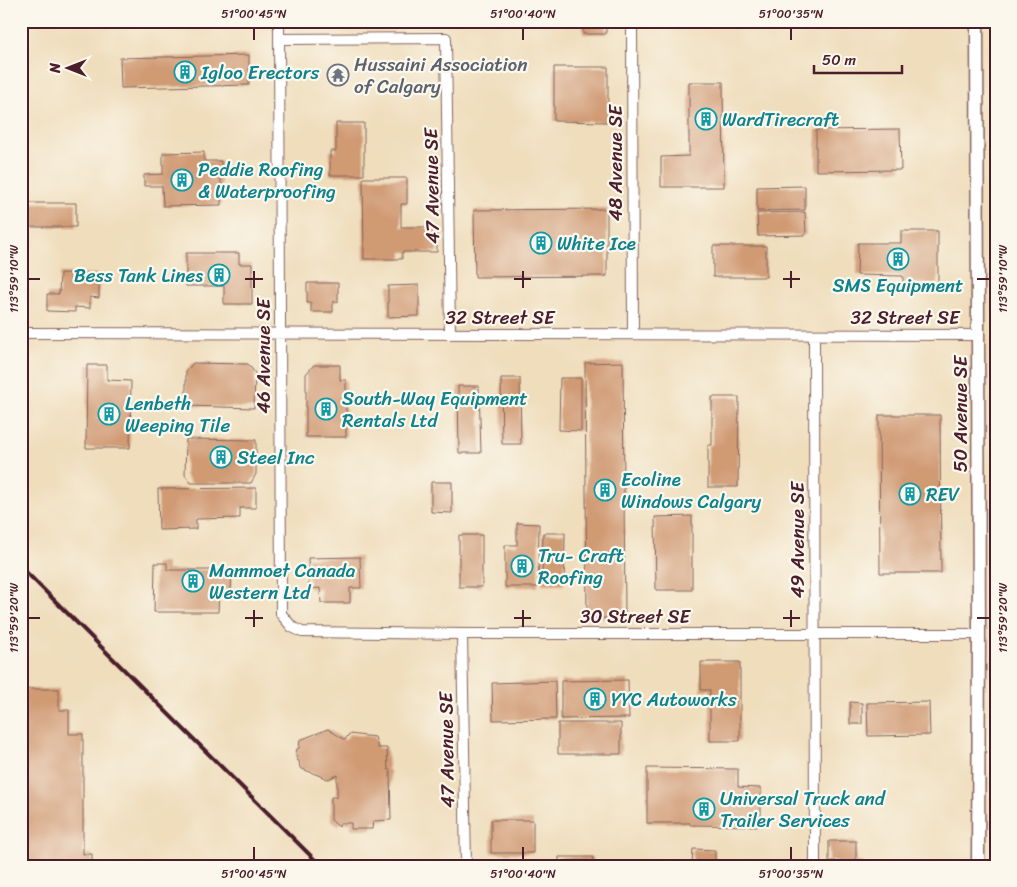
<svg xmlns="http://www.w3.org/2000/svg" width="1017" height="887" font-family="Sriracha,sans-serif">
<rect width="100%" height="100%" fill="#fbf7ec"/>
<filter id="ink" filterUnits="userSpaceOnUse"><feTurbulence type="fractalNoise" baseFrequency=".02" numOctaves="2"/><feDisplacementMap in="SourceGraphic" scale="10" xChannelSelector="R" yChannelSelector="G"/><feConvolveMatrix kernelMatrix="1 2 1 2 8 2 1 2 1" color-interpolation-filters="sRGB"/></filter>
<filter id="wash" filterUnits="userSpaceOnUse"><feTurbulence type="fractalNoise" baseFrequency=".0096" numOctaves="4" result="noise"/><feDisplacementMap in="SourceGraphic" scale="20" xChannelSelector="R" yChannelSelector="G"/><feGaussianBlur stdDeviation="1.12" result="paint"/><feColorMatrix in="noise" values="0 0 0 0 0 0 0 0 0 0 0 0 0 0 0 0 0 1.4 0 .05"/><feComposite in="paint" operator="in"/></filter>
<g filter="url(#wash)">
<rect width="100%" height="100%" fill="#efddbb"/>
<g id="blocks">
<path fill="#d09a73" d="M583 21H606V34H583Z
M249 55V85L121 88 120 58Z
M554 67H608V122L554 121Z
M689 82H723L724 187H661V157L689 156Z
M336 123H364V175H330V151H336Z
M900 129 901 170 816 171V130Z
M204 152V161H221V205L163 206 162 186H144V175L163 174V153Z
M363 178H407V204H401V227H437V252H402V259H364Z
M805 186V210L757 211V187Z
M21 203H76V227H21Z
M607 209V276L475 277 474 210Z
M805 212 806 235 758 236 757 213Z
M901 231H938V284L903 283V276L857 275 858 243H901Z
M713 246H766V277H713Z
M186 253H239V264H252V304H224V286H186Z
M60 273 99 274V298L90 297V308L75 307V312L47 311V294H59Z
M307 283H338V302H333V312H311V303H307Z
M419 285V316L388 317V286Z
M623 362 625 618H587L585 363Z
M193 363 248 364 255 373 254 408 186 406V371Z
M87 365H107V380L131 381 130 448H86Z
M314 365H340V380H346V437H306V374Z
M501 378H520L521 444H502Z
M560 378H581V431L559 430Z
M21 383H25V487H21Z
M458 386H479L481 453H459Z
M712 397H739L738 487H708V445H712Z
M879 415H940L941 573H880Z
M186 439 256 440V474L251 483H191L185 475Z
M431 482H452V513L431 512Z
M256 488V508H240V518L196 519V529L159 530 158 489Z
M692 516V590H656L655 517Z
M517 523 539 524 538 587H505V545H517Z
M543 533H565L564 585 542 584Z
M459 535H482V587H459Z
M360 557 361 588H350V603H321L320 588 309 589 308 558Z
M155 563H167V570H232L231 592H219L218 612H154Z
M701 662H740V741H710V690H701Z
M628 680 629 718 561 719V681Z
M555 681 556 719 493 720 492 683Z
M21 689H59V710H69V734H83V854H92V866H21Z
M850 702 862 703V724H850Z
M929 702 930 735 868 736 867 703Z
M558 723H621V754H558Z
M328 729 345 740 349 734 375 737 378 748H387L388 770H390L391 820 373 821 372 829H351V823H340L339 827 331 820V797H337V775L328 779 300 768 299 761 297 760 296 754 297 749 299 748 300 740Z
M647 768 738 769V787L761 788V826L690 825V823H647Z
M491 820H533V853H491Z
M829 841H856V862H862V866H836V861H829Z
M693 849 715 850V866H692Z
M559 857H593V866H559Z"/>
</g>
</g>
<g filter="url(#ink)">
<use href="#blocks" fill-opacity="0" stroke="#84625d" stroke-width="1"/>
<g fill="none" stroke-linecap="round" stroke-linejoin="round">
<g stroke="#84625d" stroke-width="12">
<path id="minor" d="M279 21 281 614 292 627 302 632 462 634H979
M632 21 633 334
M279 39 446 38 450 334
M21 333 979 335
M814 335 815 866
M462 634 466 866"/>
</g>
<g stroke="#84625d" stroke-width="15">
<path id="tertiary" d="M977 21 979 634 978 866"/>
</g>
<use href="#minor" stroke="#fff" stroke-width="10"/>
<use href="#tertiary" stroke="#fff" stroke-width="12"/>
<path stroke="#4a1f2b" stroke-width="4" d="M21 567 321 866"/>
</g>
</g>
<path fill="none" stroke="#4a1f2b" stroke-width="2" d="M254 28V40M523 28V40M791 28V40M254 271V288M523 271V288M791 271V288M28 279H40M245 279H263M514 279H531M783 279H800M977 279H990M254 610V627M523 610V627M791 610V627M28 618H40M245 618H263M514 618H531M783 618H800M977 618H990M254 847V860M523 847V860M791 847V860"/>
<defs>
<g id="building-ring" transform="scale(1.125)"><circle r="9.5" fill="#fbf7ec" stroke="#0f9aa8" stroke-width="1.5"/><path d="M-4-6H4V6H1V3H-1V6H-4ZM-2.5-4.3h1.7v1.8h-1.7ZM.8-4.3h1.7v1.8H.8ZM-2.5-1h1.7V.8h-1.7ZM.8-1h1.7V.8H.8Z" fill="#0f9aa8"/></g>
<g id="temple-ring" transform="scale(1.125)"><circle r="9.5" fill="#fbf7ec" stroke="#6b7280" stroke-width="1.5"/><path d="M0-6L5-2H3V0L6.5 2.5H4V6H1.5V3h-3V6H-4V2.5H-6.5L-3 0V-2H-5Z" fill="#6b7280"/></g>
</defs>
<g fill-rule="evenodd">
<use href="#building-ring" x="185" y="72"/>
<use href="#temple-ring" x="338" y="75"/>
<use href="#building-ring" x="706" y="119"/>
<use href="#building-ring" x="182" y="180"/>
<use href="#building-ring" x="541" y="243"/>
<use href="#building-ring" x="898" y="259"/>
<use href="#building-ring" x="219" y="275"/>
<use href="#building-ring" x="326" y="409"/>
<use href="#building-ring" x="109" y="414"/>
<use href="#building-ring" x="221" y="457"/>
<use href="#building-ring" x="605" y="490"/>
<use href="#building-ring" x="910" y="494"/>
<use href="#building-ring" x="522" y="566"/>
<use href="#building-ring" x="193" y="581"/>
<use href="#building-ring" x="595" y="699"/>
<use href="#building-ring" x="704" y="809"/>
</g>
<g text-anchor="middle" stroke-width="4.5" stroke-linejoin="round" paint-order="stroke">
<g font-size="19" fill="#5b616d" stroke="#fbf7ec" text-anchor="start">
<text x="354" y="71">Hussaini Association<tspan x="354" dy="22">of Calgary</tspan></text>
</g>
<g font-size="19" fill="#0d838f" stroke="#fbf7ec" text-anchor="start">
<text x="201" y="79">Igloo Erectors</text>
<text x="722" y="126">WardTirecraft</text>
<text x="198" y="176">Peddie Roofing<tspan x="198" dy="22">&amp; Waterproofing</tspan></text>
<text x="557" y="250">White Ice</text>
<text x="203" y="282" text-anchor="end">Bess Tank Lines</text>
<text x="898" y="292" text-anchor="middle">SMS Equipment</text>
<text x="342" y="405">South-Way Equipment<tspan x="342" dy="22">Rentals Ltd</tspan></text>
<text x="125" y="410">Lenbeth<tspan x="125" dy="22">Weeping Tile</tspan></text>
<text x="237" y="464">Steel Inc</text>
<text x="621" y="486">Ecoline<tspan x="621" dy="22">Windows Calgary</tspan></text>
<text x="926" y="501">REV</text>
<text x="538" y="562">Tru- Craft<tspan x="538" dy="22">Roofing</tspan></text>
<text x="209" y="577">Mammoet Canada<tspan x="209" dy="22">Western Ltd</tspan></text>
<text x="611" y="706">YYC Autoworks</text>
<text x="720" y="805">Universal Truck and<tspan x="720" dy="22">Trailer Services</tspan></text>
</g>
<g font-size="19" fill="#4a1f2b" stroke="#fbf7ec">
<text transform="translate(615 163) rotate(-90)" y="7">48 Avenue SE</text>
<text transform="translate(431 186) rotate(-91)" y="7">47 Avenue SE</text>
<text x="500" y="324">32 Street SE</text>
<text x="905" y="324">32 Street SE</text>
<text transform="translate(263 356) rotate(-90)" y="7">46 Avenue SE</text>
<text transform="translate(960 414) rotate(-90)" y="7">50 Avenue SE</text>
<text transform="translate(797 540) rotate(-90)" y="7">49 Avenue SE</text>
<text x="635" y="623">30 Street SE</text>
<text transform="translate(446 750) rotate(-91)" y="7">47 Avenue SE</text>
</g>
</g>
<rect width="1017" height="887" fill="none" stroke="#fbf7ec" stroke-width="55"/>
<g transform="translate(68 68) rotate(270)" stroke="#fbf7ec" stroke-width="4" paint-order="stroke">
<path d="M0-4L9 19L0 12L-9 19Z" fill="#4a1f2b"/>
<text y="-8" font-size="14" font-weight="bold" text-anchor="middle" fill="#4a1f2b">N</text>
</g>
<path d="M814 65v8h88v-8" fill="none" stroke="#4a1f2b" stroke-width="2.5"/>
<text x="822" y="65" font-size="15" fill="#4a1f2b" stroke="#fbf7ec" stroke-width="4" paint-order="stroke">50 m</text>
<rect x="28" y="28" width="962" height="832" fill="none" stroke="#4a1f2b" stroke-width="2"/>
<g font-size="12" text-anchor="middle" fill="#4a1f2b">
<text x="254" y="18">51°00'45"N</text>
<text x="523" y="18">51°00'40"N</text>
<text x="791" y="18">51°00'35"N</text>
<text transform="translate(1003 279) rotate(-90)" y="4">113°59'10"W</text>
<text transform="translate(14 279) rotate(-90)" y="4">113°59'10"W</text>
<text transform="translate(1003 618) rotate(-90)" y="4">113°59'20"W</text>
<text transform="translate(14 618) rotate(-90)" y="4">113°59'20"W</text>
<text x="254" y="878">51°00'45"N</text>
<text x="523" y="878">51°00'40"N</text>
<text x="791" y="878">51°00'35"N</text>
</g>
</svg>
